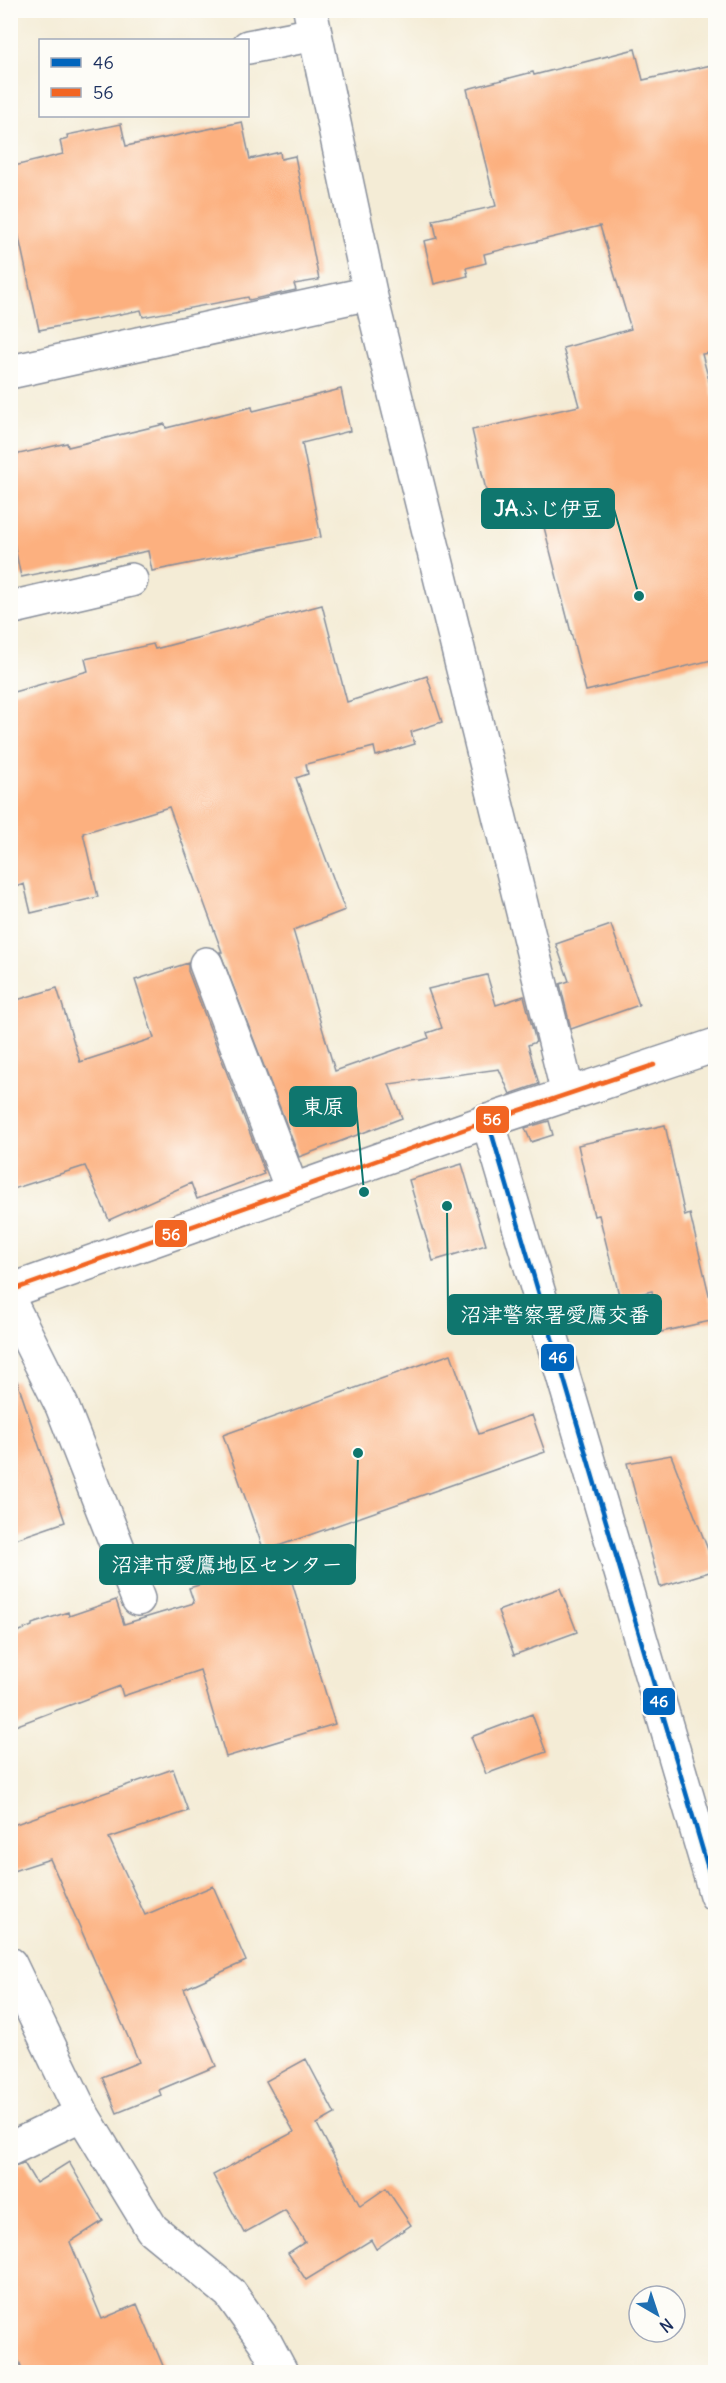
<svg xmlns="http://www.w3.org/2000/svg" width="726" height="2383" font-family="Delius,'Klee One',sans-serif">
<rect width="100%" height="100%" fill="#fdfcf7"/>
<filter id="ink" filterUnits="userSpaceOnUse"><feTurbulence type="fractalNoise" baseFrequency=".0167" numOctaves="2"/><feDisplacementMap in="SourceGraphic" scale="12" xChannelSelector="R" yChannelSelector="G"/><feConvolveMatrix kernelMatrix="1 2 1 2 8 2 1 2 1" color-interpolation-filters="sRGB"/></filter>
<filter id="wash" filterUnits="userSpaceOnUse"><feTurbulence type="fractalNoise" baseFrequency=".008" numOctaves="4" result="noise"/><feDisplacementMap in="SourceGraphic" scale="24" xChannelSelector="R" yChannelSelector="G"/><feGaussianBlur stdDeviation="1.35" result="paint"/><feColorMatrix in="noise" values="0 0 0 0 0 0 0 0 0 0 0 0 0 0 0 0 0 1.4 0 .05"/><feComposite in="paint" operator="in"/></filter>
<g filter="url(#wash)">
<rect width="100%" height="100%" fill="#f4ecd6"/>
<g id="blocks">
<path fill="#fcb07f" d="M635 49 643 80 716 64V352L702 354 716 407V659L586 691 535 492 489 503 472 430 579 406 563 348 631 329 600 226 484 254 486 263 466 268 468 276 434 284 424 241 437 238 433 220 496 206 467 89 533 72 534 75Z
M242 122 250 159 280 152 281 159 295 156 319 280 294 284 296 290 249 300 248 297 143 317 141 310 39 330 18 233 10 235V167L63 154 60 141 68 139 67 135 121 124 126 146Z
M341 389 350 431 302 443 321 537 152 571 148 551 21 577 10 523V456L67 443 68 447 165 424 166 428 252 407 253 411Z
M322 605 347 702 427 676 442 722 411 732 415 744 376 756 374 747 306 764 308 774 296 778 345 910 293 930 335 1071 429 1038 427 1033 442 1028 428 989 487 975 496 1005 524 996 536 1042 528 1045 539 1084 510 1094 499 1069 389 1084 402 1118 299 1157 220 952H222L169 807 83 833 98 897 31 913 24 884 10 889V693L88 671 85 659 153 644 155 649Z
M611 925 639 1005 571 1029 560 984 569 981 556 944Z
M188 963V971L264 1170 262 1171 264 1174 197 1199 191 1183 109 1220 85 1166 10 1190V1002L57 988 80 1062 154 1038 135 980Z
M549 1121 553 1135 531 1142 525 1128Z
M665 1125 685 1216 690 1214 715 1320 661 1332 652 1291 620 1299 599 1215 594 1216 578 1145Z
M462 1164 486 1245 433 1261 409 1180Z
M451 1354 479 1434 532 1415 545 1452 264 1551 223 1435Z
M17 1381 65 1522 10 1541V1382Z
M671 1455 716 1570 660 1587 627 1463Z
M285 1559 335 1724 226 1757 200 1670 123 1696 120 1686 10 1728V1635L32 1626V1624L68 1612 69 1616 116 1600 124 1624 194 1603 189 1588Z
M560 1588 577 1632 514 1655 498 1611Z
M532 1714 546 1752 486 1774 471 1737Z
M173 1769 188 1811 109 1838 145 1915 213 1886 246 1961 184 1989 216 2066 159 2090 161 2095 117 2113 102 2077 139 2062 50 1859 10 1872V1826Z
M306 2059 335 2114 317 2124 360 2206 386 2188 411 2225 376 2249 371 2240 306 2280 288 2253 305 2242 285 2210 244 2233 213 2175 294 2132 266 2081Z
M69 2162 103 2221 70 2242 102 2319 137 2304 166 2373H24L10 2340V2167L24 2163 36 2183Z"/>
</g>
</g>
<g filter="url(#ink)">
<use href="#blocks" fill-opacity="0" stroke="#888e9a" stroke-width="1.5"/>
<g fill="none" stroke-linecap="round" stroke-linejoin="round">
<g stroke="#888e9a" stroke-width="36">
<path id="minor" d="M310 10 370 293 568 1094
M248 47 315 34
M10 372 370 293
M10 608 131 580
M206 964 292 1190
M488 1121 716 1895
M10 1302 62 1406 138 1599
M10 1964 82 2114 152 2229 230 2293 265 2342 281 2372
M10 2149 82 2114"/>
</g>
<g stroke="#888e9a" stroke-width="36">
<path id="major" d="M10 1291 488 1121 716 1045"/>
</g>
<use href="#minor" stroke="#fff" stroke-width="33"/>
<use href="#major" stroke="#fff" stroke-width="33"/>
<g stroke="#fdfcf7" stroke-width="9">
<path id="bus-1" d="M488 1121 716 1895"/>
</g>
<g stroke="#fdfcf7" stroke-width="9">
<path id="bus-2" d="M10 1291 488 1121 654 1065"/>
</g>
<use href="#bus-1" stroke="#0065bd" stroke-width="4.5"/>
<use href="#bus-2" stroke="#f26522" stroke-width="4.5"/>
</g>
</g>
<path fill="none" stroke="#0f766e" stroke-width="2" d="M639 596L614 509M364 1192L356 1106M447 1206L448 1314M358 1453L355 1565"/>
<g fill="#0f766e" stroke="#fdfcf7" stroke-width="2">
<circle cx="639" cy="596" r="6"/>
<circle cx="364" cy="1192" r="6"/>
<circle cx="447" cy="1206" r="6"/>
<circle cx="358" cy="1453" r="6"/>
</g>
<g fill="#0f766e" stroke="#0f766e" stroke-width="2">
<rect x="482" y="489" width="132" height="39" rx="6"/>
<rect x="290" y="1087" width="66" height="39" rx="6"/>
<rect x="448" y="1295" width="213" height="39" rx="6"/>
<rect x="100" y="1545" width="255" height="39" rx="6"/>
</g>
<g font-size="21" text-anchor="middle" font-weight="bold" fill="#fff">
<text x="548" y="516">JAふじ伊豆</text>
<text x="323" y="1114">東原</text>
<text x="555" y="1322">沼津警察署愛鷹交番</text>
<text x="227" y="1572">沼津市愛鷹地区センター</text>
</g>
<g stroke="#fdfcf7" stroke-width="2">
<rect x="475" y="1105" width="35" height="29" rx="6" fill="#f26522"/>
<rect x="154" y="1219" width="34" height="29" rx="6" fill="#f26522"/>
<rect x="540" y="1343" width="35" height="29" rx="6" fill="#0065bd"/>
<rect x="642" y="1687" width="34" height="29" rx="6" fill="#0065bd"/>
</g>
<g font-size="16" text-anchor="middle" font-weight="bold" fill="#fff">
<text x="492" y="1125">56</text>
<text x="171" y="1240">56</text>
<text x="558" y="1363">46</text>
<text x="659" y="1707">46</text>
</g>
<rect width="726" height="2383" fill="none" stroke="#fdfcf7" stroke-width="36"/>
<rect x="39" y="39" width="210" height="78" fill="#fdfcf7" stroke="#a3aaba" stroke-width="1.5"/>
<rect x="51" y="58" width="30" height="9" fill="#0065bd" stroke="#a3aaba" stroke-width="1.5"/>
<text x="93" y="69" font-size="18" fill="#1b2f5e">46</text>
<rect x="51" y="88" width="30" height="9" fill="#f26522" stroke="#a3aaba" stroke-width="1.5"/>
<text x="93" y="99" font-size="18" fill="#1b2f5e">56</text>
<g transform="translate(657 2314) rotate(141)"><circle r="28" fill="#fdfcf7" stroke="#a3aaba" stroke-width="1.5"/>
<path d="M0-4.5L10 22L0 15L-10 22Z" fill="#1f6fb2"/>
<text y="-9" font-size="16" font-weight="bold" text-anchor="middle" fill="#1b2f5e">N</text>
</g>
</svg>
